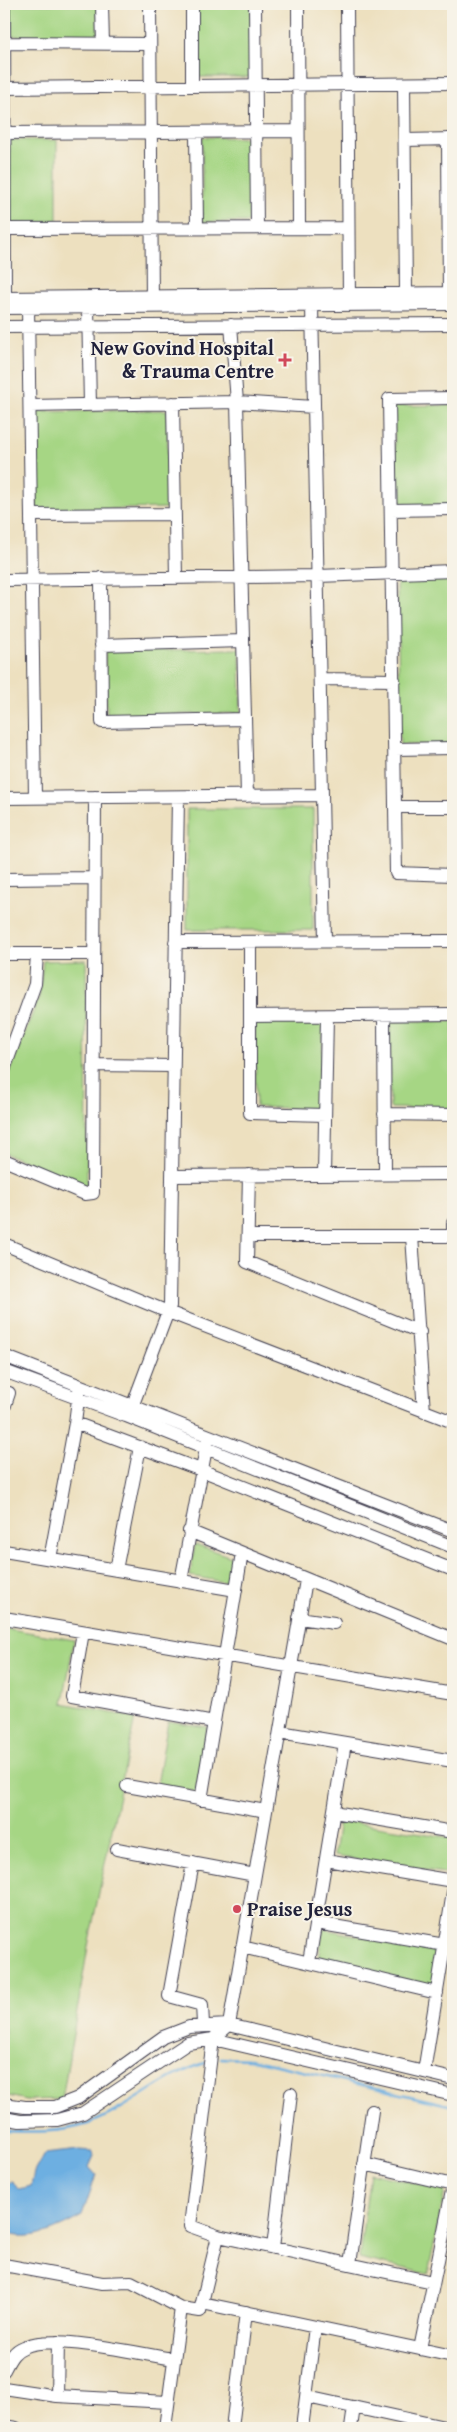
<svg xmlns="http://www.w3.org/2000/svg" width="457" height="2432" font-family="'Gentium Book Plus',serif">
<rect width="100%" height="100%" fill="#f7f3e8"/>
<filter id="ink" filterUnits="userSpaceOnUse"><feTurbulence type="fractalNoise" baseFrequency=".02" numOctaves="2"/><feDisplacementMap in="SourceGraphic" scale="10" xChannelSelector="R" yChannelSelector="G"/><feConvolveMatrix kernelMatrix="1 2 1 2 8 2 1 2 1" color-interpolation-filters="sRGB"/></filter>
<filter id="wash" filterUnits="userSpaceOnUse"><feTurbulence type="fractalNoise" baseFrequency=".0096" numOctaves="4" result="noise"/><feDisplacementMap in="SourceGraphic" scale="20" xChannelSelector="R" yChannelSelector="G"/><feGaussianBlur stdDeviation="1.12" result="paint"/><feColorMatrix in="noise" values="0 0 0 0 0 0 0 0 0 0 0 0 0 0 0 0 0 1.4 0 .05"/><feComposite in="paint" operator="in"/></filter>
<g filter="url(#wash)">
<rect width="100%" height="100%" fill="#ede0bf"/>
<path fill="#a6d684" stroke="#647c60" d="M8 4H98V36H8Z
M197 4H251V77H198Z
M202 137 252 138V222H202Z
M10 140H57V224H10Z
M453 405V505L396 506 394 406Z
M167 410 169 508 37 510 35 412Z
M453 578V744L400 745 397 579Z
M240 649 241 713 107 716 105 651Z
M187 809H313V930H187Z
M86 960 87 1187 4 1153V1086L39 997 43 961Z
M324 1021 319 1109 256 1107 255 1022Z
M389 1021H453L452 1109 390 1108Z
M195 1544 234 1558 230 1583 190 1576Z
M4 1628 74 1640 63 1703 135 1718 89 1941 62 2099 27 2100 4 2095Z
M168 1721 207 1727 196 1792 157 1785Z
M339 1820 453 1838 450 1874 334 1856Z
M323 1929 439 1951 433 1987 318 1958Z
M370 2173 445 2190 428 2274 359 2258Z"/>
<path fill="#6dafe1" stroke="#48688e" d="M79 2150 93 2151 94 2156 89 2167 96 2175 82 2216C60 2228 29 2244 4 2232V2186L12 2181 20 2189 31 2186 34 2172 44 2154Z"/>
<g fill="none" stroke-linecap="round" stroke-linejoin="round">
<path stroke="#6dafe1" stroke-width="2.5" d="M221 2058 250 2059 453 2106
M4 2131C32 2132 60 2133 88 2124 129 2109 163 2076 205 2063"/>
</g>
</g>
<g filter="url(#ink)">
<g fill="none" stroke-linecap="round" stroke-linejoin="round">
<g stroke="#403e4f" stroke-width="14">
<path id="minor" d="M102 4 103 44
M150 4 152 304
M192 4V86
M255 4 257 228
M298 4 299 228
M347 4 349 301
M4 8 5 298
M4 43 150 44
M404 84 406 293
M4 88 453 83
M196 132 197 228
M4 133 298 131
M448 139 449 299
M405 140 453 139
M5 229 348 228
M4 298 453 293
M312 306 325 941
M28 307 35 798
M88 307 90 405
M4 308 453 304
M231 325 237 402 247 796
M4 327 453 324
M453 398 389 399 396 873 453 875
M173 403 176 578
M30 406 237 402 314 407
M391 510 453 509
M32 515 175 514
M101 578 102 722 245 719
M4 580 318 576 453 571
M101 645 243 641
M320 679 394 680
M395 749 453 748
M4 798 322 795
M395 807H453
M4 879 94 878
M175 942 453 941
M250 942V1113L325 1115
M4 954H94
M384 1015 385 1174
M250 1016 453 1014
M94 1065 173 1066
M4 1070 35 984 37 954
M384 1114 453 1115
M4 1160 85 1194 93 1193 95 797
M249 1175 247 1262 420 1332
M324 1175 327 1016
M172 1176 453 1174
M248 1236H453
M412 1236 424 1412
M453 1236V1223
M4 1244 168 1312 453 1422
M4 1356 453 1531
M4 1371 126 1416 453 1547
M132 1407 170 1306 178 797
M4 1408 9 1393
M75 1423 201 1470 453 1570
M189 1531 453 1639
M4 1551 236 1590
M50 1559 75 1423 79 1391
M116 1570 140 1447
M181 1581 207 1443
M4 1618 453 1694
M299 1618 334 1623
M83 1632 72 1696 214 1722
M280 1732 453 1761
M127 1786 266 1811
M201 1800 242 1553
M334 1812 453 1832
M117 1849 255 1875
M326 1860 453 1881
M193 1863 169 1996 202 2005 203 2024
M316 1923 445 1945
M242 1947 437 1993
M309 1962 345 1743
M424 2072 453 1892
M4 2104 25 2107H55L78 2098 163 2037 189 2027 229 2025 453 2079
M4 2118 20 2121 57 2120 83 2113 188 2043 213 2039 453 2095
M364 2164 453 2185
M218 2236 433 2282
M273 2248 291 2094
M350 2264 372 2111
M4 2265 102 2283 131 2282 181 2308
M202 2303 453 2356
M420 2349 453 2186
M4 2370C9 2361 13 2351 24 2347 54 2333 139 2354 174 2359
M4 2388 57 2396 168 2402
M57 2396 58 2342
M307 2397 449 2428
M4 2426 16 2428
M165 2428 181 2308 200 2311 218 2236 190 2226 213 2039 229 2025 306 1580
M232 2428 246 2312
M302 2428 315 2327
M351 2428 354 2407"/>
</g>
<use href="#minor" stroke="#fff" stroke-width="12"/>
</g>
</g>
<g fill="#d1495b" stroke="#f7f3e8" stroke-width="2">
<path d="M282.5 352.5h5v5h5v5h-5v5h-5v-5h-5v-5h5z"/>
<circle cx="237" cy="1909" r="5"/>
</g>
<g text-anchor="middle" stroke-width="4" stroke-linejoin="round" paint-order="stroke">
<g font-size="20" font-weight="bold" fill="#22223b" stroke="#f7f3e8" text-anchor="end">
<text x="274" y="355">New Govind Hospital<tspan x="274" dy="23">&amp; Trauma Centre</tspan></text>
<text x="247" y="1916" text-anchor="start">Praise Jesus</text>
</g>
</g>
<rect width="457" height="2432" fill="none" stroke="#f7f3e8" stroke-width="20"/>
</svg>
